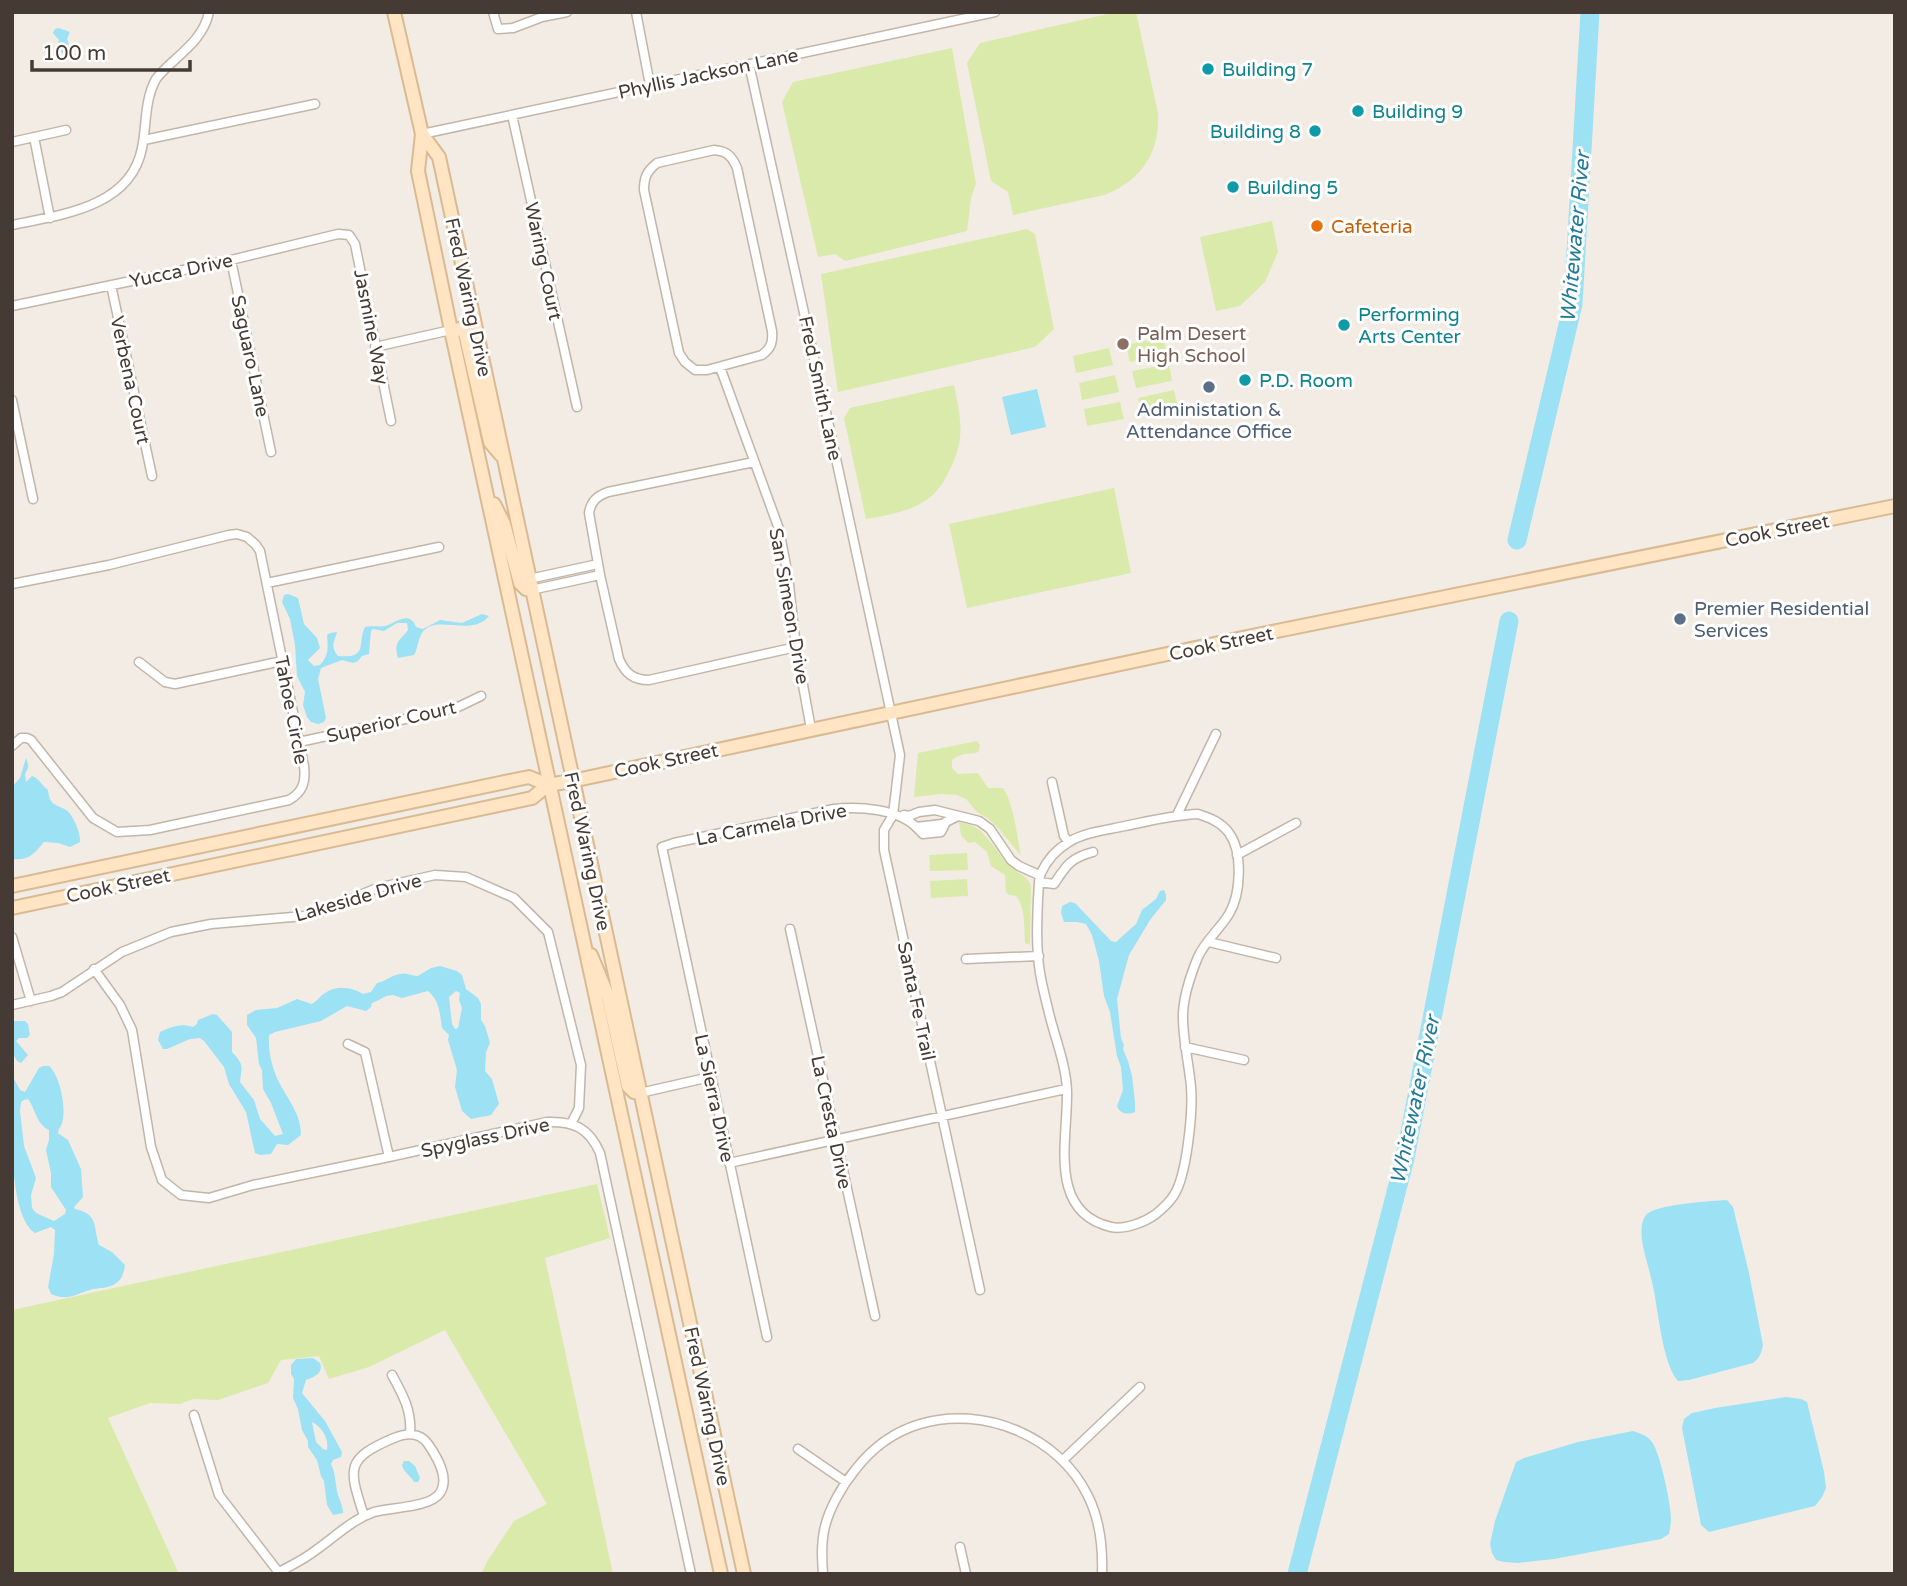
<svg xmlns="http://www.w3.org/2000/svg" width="1907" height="1586" font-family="'Varela Round',sans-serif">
<rect width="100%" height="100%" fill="#f3ece4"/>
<path fill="#d9eaaa" d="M1117 12H1136L1158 113C1160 153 1141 181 1104 195L1013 215 1008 192 991 181 967 63 980 43Z
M952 48 976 184 971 198 967 231 845 261 835 254 818 257 782 102 793 82Z
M1272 221 1278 252 1265 282 1240 306 1216 311 1200 237Z
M1027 229 1035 234 1054 329 1035 347 838 392 821 274Z
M1163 337 1167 354 1130 362 1126 345Z
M1109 348 1113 365 1076 373 1073 356Z
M1169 364 1172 381 1136 388 1132 371Z
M1115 375 1119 392 1082 400 1079 383Z
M954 385C962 424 966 442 945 479 939 490 930 499 918 505 902 513 883 516 866 519L844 418 850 408Z
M1174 390 1178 407 1141 415 1138 398Z
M1120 402 1124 419 1087 426 1084 409Z
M1114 488 1131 573 967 608 949 524Z
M977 741 980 745 979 751 976 753 964 754 956 757 952 760V768L958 774 978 773 988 788H1003C1014 804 1017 837 1021 856L999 829 989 819 977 812 966 799 957 795 941 794 914 797 918 753Z
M959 822C987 825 993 851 1012 868 1020 875 1027 875 1031 886L1030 945 1025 943C1024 927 1026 909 1016 896L1009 895 1006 892 1005 875 991 866 987 852 975 842 968 843 961 835Z
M967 853 968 870 930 871 929 855Z
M967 879 968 896 931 898 930 881Z
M597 1184 610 1238 545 1258 613 1574H481L488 1560 514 1521 547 1504 445 1330 369 1367 329 1379 319 1356 281 1360 268 1383 218 1400 193 1399 180 1404 150 1403 108 1418 179 1574H12V1310Z"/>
<path fill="#9ce1f4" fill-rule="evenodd" d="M59 28 70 32 67 39 70 49 68 52 63 53 57 50 59 40 53 33 55 29Z
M1037 389 1046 427 1011 435 1002 397Z
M288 594 298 598 304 624 317 638 320 648 308 660 314 666 320 665C329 655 328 648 327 635L330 633 337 632C334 643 330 646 338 656 369 659 357 643 365 627 372 625 382 628 388 625 398 621 410 611 416 627L423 629 440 620 462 623 482 614 489 616C471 638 435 613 422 633 418 639 418 648 414 655L398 658C393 641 400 641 408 630L407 623H397L384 631 373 629 371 631 369 654 362 656 358 661 353 663 342 660 321 668 318 679 326 718 324 722 318 724 311 722 307 717 303 705 305 692 297 676 295 645 290 619 282 602 284 595Z
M26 758C29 765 29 768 25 774L26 782 32 776C39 778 42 786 48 790 50 806 54 803 66 810 73 814 81 834 80 842L70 847 58 843 44 842C35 853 29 861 12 859V787L20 778Z
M1164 890 1166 895V900L1150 920 1129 955 1117 999 1121 1038 1124 1045 1123 1049 1128 1061 1132 1076 1135 1102V1112C1127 1115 1120 1114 1117 1106L1123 1090 1121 1067 1117 1056 1110 1012 1104 996 1099 961 1092 935 1086 924 1077 922H1064L1061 913 1062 906 1070 902 1075 903 1111 941 1116 942 1136 924 1142 910 1156 899 1160 891Z
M440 966 457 971 462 975 466 989 478 998 481 1004V1020L485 1026 490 1043 486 1052 485 1071 492 1079 499 1104 491 1115 471 1119 462 1111 460 1104 455 1087 457 1070 448 1040 449 1035 442 1028C440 1015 440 1001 428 991L402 998 393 995 386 996 379 1000 372 1003 371 1007 366 1011 347 1006 321 1021 275 1032 269 1035C268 1051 272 1069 280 1084 289 1101 301 1115 301 1135L288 1145 277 1144 271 1154 260 1155 255 1153 246 1112 229 1084 224 1067 204 1041 200 1038 190 1039 167 1049H163L158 1040 160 1032C172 1027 180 1023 193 1027L197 1024 198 1020 213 1014 217 1015 232 1032V1052C244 1065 242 1065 240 1082L254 1100 260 1119 275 1136 283 1134 271 1103 263 1089 262 1070 259 1064 256 1038 247 1025V1015L256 1010 277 1008 297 999 312 1004C317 1001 320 996 325 993 337 985 352 987 363 994L371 992 377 983C385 982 391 975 400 974 406 972 412 976 418 976L431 968ZM456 991 460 993 459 1000 462 1008 458 1028 455 1029 452 1024 449 997Z
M12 1021H25L28 1024 30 1035 27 1038H19L16 1041 28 1055 21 1063 17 1061 12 1052Z
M43 1066H49C61 1076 69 1117 59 1129L58 1133 68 1140 81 1169 83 1197 74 1207 75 1209C99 1214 93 1227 99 1245L112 1252 125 1265C124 1272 122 1280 115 1284 109 1288 100 1288 93 1289 77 1293 69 1302 51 1294L48 1287 54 1254 55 1230 51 1227 35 1233C6 1215 12 1108 12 1075L20 1090 25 1092 39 1068ZM24 1100 28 1099C36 1110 36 1124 49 1130V1140L46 1150 51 1173V1187L66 1210 65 1214 54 1221 36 1213 32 1208 31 1195 36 1178 24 1146 20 1111 21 1102Z
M1727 1200 1733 1207 1749 1273 1763 1345C1761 1353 1760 1358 1753 1363L1689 1380 1678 1381C1662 1364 1658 1306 1652 1282 1649 1268 1644 1254 1642 1240 1641 1232 1641 1219 1647 1214 1659 1204 1710 1201 1727 1200Z
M313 1358 320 1363C324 1373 314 1377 306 1380L302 1393 325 1421 342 1452 341 1457 333 1460 331 1464C336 1474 335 1484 338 1495 340 1501 343 1506 343 1513L333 1515 327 1505 324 1481 321 1476 317 1460 308 1447V1441L302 1430 298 1409 293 1398 294 1379 291 1374V1365L296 1359ZM312 1422C322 1427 329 1438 327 1450L323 1449 316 1442Z
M1786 1397 1801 1399 1807 1402 1824 1472 1826 1488 1822 1497 1815 1506 1709 1532 1701 1525 1682 1428 1684 1419 1692 1413 1715 1408Z
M1633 1431C1641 1434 1647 1435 1652 1442 1660 1453 1671 1504 1671 1518 1671 1523 1670 1529 1669 1534L1661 1539 1554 1559 1518 1563 1504 1562 1496 1560 1492 1553 1490 1544 1495 1521 1516 1462 1524 1458 1578 1442Z
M404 1461H409L415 1466 420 1478 418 1482H414C411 1476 403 1472 402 1465Z"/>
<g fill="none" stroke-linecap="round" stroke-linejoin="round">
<path stroke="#9ce1f4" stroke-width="19" d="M1517 540 1573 304 1590 12
M1297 1574 1405 1158 1509 621"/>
<g stroke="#c2b5a9" stroke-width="11">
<path id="street" d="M493 12 498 29 513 28 542 17 567 12
M636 12 650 85
M749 64 824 403 900 755 893 815 884 830V850L980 1290
M512 115 577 407
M422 134 995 12
M34 137 50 218
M144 140 315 104
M12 142 66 130
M714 150C727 151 732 156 737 168L772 331C773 343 771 348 762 355L707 370H695L685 362 679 353 644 190C644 177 647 171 657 163Z
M12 225C61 215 131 207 142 148 147 124 144 101 156 79 159 75 163 71 167 67 184 51 204 37 209 12
M231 260 271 452
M111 285 152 476
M12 306 231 260 338 234 349 235 355 244 391 421
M375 347 451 330
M720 367 779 529 788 576 796 647 811 729
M12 400 33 499
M754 462 608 492C597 496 591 501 589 513L600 575 619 659C625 673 633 680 649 680L796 647
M529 579 598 564
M267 583 439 547
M12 584 109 565 229 535 237 534 247 537 256 545 260 551 304 766C306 782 303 792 289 800L150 830 117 832 93 818 31 740 27 738H21L12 746
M531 590 600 575
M139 662 165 682 175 684 282 661
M299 742 456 708 481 696
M1052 782 1064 836 1069 842
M1198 814C1210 818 1221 822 1229 833 1243 852 1241 894 1229 914 1220 929 1205 941 1198 957 1191 974 1184 994 1183 1013 1182 1038 1189 1062 1191 1087 1193 1111 1187 1175 1174 1195 1170 1202 1162 1209 1156 1214 1145 1222 1125 1230 1111 1227 1047 1212 1068 1139 1067 1091 1066 1063 1054 1036 1048 1009 1045 997 1042 985 1040 973 1036 948 1037 923 1038 899 1039 890 1038 880 1041 873 1047 860 1057 849 1069 842 1085 832 1107 830 1125 826 1149 821 1173 815 1198 814Z
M904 815 909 816 919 812 935 810 979 821 990 829 1011 860 1019 866 1039 875
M1177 815 1216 734
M916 827 923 834 941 832 946 822
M1237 855 1296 823
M1039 882 1054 884C1066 866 1070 858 1093 852
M790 929 875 1316
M12 937 31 1001
M1209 942 1276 958
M966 959 1039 956
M94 969 120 1005 132 1030 151 1147 162 1180 181 1195 209 1198 253 1185 389 1157 547 1122C574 1121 589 1128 600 1153L691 1574
M12 1005 51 996 62 992 122 952 171 932 211 924 304 916 320 912 377 888 435 875 466 877 514 898 548 932 581 1065 579 1108 571 1124
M348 1044 365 1052 389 1157
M1185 1047 1244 1060
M640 1093 710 1077
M729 1163 1066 1089
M767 1337 662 847 674 843 834 809C859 806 898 809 916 827L942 824 958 816
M392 1375C403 1395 412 1411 410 1434
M194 1415 219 1495 280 1574
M798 1449 846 1482
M1063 1460 1140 1387
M960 1547 966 1574
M279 1572C292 1565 305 1559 316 1550 335 1537 351 1520 374 1512 391 1507 430 1508 440 1493 450 1478 437 1457 428 1444 420 1432 406 1433 394 1438 344 1459 349 1469 364 1516
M823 1574C822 1559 821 1545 824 1531 828 1510 842 1486 855 1470 872 1448 893 1432 920 1424 983 1405 1059 1436 1088 1496 1100 1520 1103 1546 1102 1574"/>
</g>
<g stroke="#d9ba93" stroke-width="16">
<path id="secondary" d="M394 12 422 134 418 171 451 330 721 1574
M422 134 439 157 744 1574
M451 330 461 329 465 333 490 442 501 455
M494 504 504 524 520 583 526 589 531 590
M12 886 529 777 548 785 572 781 1247 637 1895 506
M12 908 532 798 548 785
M591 955 608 996 628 1086 634 1092 640 1093"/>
</g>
<use href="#street" stroke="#fff" stroke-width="8"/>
<use href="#secondary" stroke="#ffe5c3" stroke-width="12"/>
</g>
<g fill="#0f9aa8" stroke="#fff" stroke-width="2.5">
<circle cx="1208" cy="69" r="7"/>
<circle cx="1358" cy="111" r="7"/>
<circle cx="1315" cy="131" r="7"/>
<circle cx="1233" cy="187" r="7"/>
<circle cx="1344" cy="325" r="7"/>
<circle cx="1245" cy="380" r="7"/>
</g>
<circle fill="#e8710a" stroke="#fff" stroke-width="2.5" cx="1317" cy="226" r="7"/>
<circle fill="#8d6e63" stroke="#fff" stroke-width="2.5" cx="1123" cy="344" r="7"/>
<g fill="#5c6f8a" stroke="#fff" stroke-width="2.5">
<circle cx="1209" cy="387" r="7"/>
<circle cx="1680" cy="619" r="7"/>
</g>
<g text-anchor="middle" stroke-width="6" stroke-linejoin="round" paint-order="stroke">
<g font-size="19" fill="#0d838f" stroke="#fff" text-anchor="start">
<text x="1222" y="76">Building 7</text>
<text x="1372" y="118">Building 9</text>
<text x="1301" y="138" text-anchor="end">Building 8</text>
<text x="1247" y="194">Building 5</text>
<text x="1358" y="321">Performing<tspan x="1358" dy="22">Arts Center</tspan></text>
<text x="1259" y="387">P.D. Room</text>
</g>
<g font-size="19" fill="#463b34" stroke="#fff">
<text transform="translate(708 73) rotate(-12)" y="7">Phyllis Jackson Lane</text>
<text transform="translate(544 261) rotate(78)" y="7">Waring Court</text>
<text transform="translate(181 270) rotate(-12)" y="7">Yucca Drive</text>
<text transform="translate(469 297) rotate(78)" y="7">Fred Waring Drive</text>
<text transform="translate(372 327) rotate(79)" y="7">Jasmine Way</text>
<text transform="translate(251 356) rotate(78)" y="7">Saguaro Lane</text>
<text transform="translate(131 380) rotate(78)" y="7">Verbena Court</text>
<text transform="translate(821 388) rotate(78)" y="7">Fred Smith Lane</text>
<text transform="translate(1777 530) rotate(-11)" y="7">Cook Street</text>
<text transform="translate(790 606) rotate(80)" y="7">San Simeon Drive</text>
<text transform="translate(1221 643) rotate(-12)" y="7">Cook Street</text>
<text transform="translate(292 710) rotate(79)" y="7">Tahoe Circle</text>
<text transform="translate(391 721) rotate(-13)" y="7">Superior Court</text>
<text transform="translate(666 760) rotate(-12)" y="7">Cook Street</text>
<text transform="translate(771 824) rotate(-11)" y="7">La Carmela Drive</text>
<text transform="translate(588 851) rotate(78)" y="7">Fred Waring Drive</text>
<text transform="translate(118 885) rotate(-12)" y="7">Cook Street</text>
<text transform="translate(358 897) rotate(-16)" y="7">Lakeside Drive</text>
<text transform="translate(917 1001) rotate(78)" y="7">Santa Fe Trail</text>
<text transform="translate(715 1098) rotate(78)" y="7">La Sierra Drive</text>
<text transform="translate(832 1122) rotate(78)" y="7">La Cresta Drive</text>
<text transform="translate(485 1137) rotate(-12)" y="7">Spyglass Drive</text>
<text transform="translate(708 1406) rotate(78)" y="7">Fred Waring Drive</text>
</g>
<g font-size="19" fill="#c56008" stroke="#fff" text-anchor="start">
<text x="1331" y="233">Cafeteria</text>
</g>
<g font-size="19" fill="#785e54" stroke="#fff" text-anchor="start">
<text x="1137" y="340">Palm Desert<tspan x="1137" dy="22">High School</tspan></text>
</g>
<g font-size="19" fill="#4e5e75" stroke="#fff">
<text x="1209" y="416">Administation &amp;<tspan x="1209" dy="22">Attendance Office</tspan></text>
<text x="1694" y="615" text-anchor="start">Premier Residential<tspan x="1694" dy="22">Services</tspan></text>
</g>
<g font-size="21" font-style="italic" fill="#237b97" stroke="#fff">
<text transform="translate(1575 237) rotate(-85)" y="7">Whitewater River</text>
<text transform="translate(1415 1100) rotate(-78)" y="7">Whitewater River</text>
</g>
</g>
<rect width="1907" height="1586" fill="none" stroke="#463b34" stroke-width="28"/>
<path d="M32 60v10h158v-10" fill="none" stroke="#463b34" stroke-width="3.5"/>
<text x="42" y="60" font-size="21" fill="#463b34" stroke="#ffffff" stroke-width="5" paint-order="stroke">100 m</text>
</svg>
